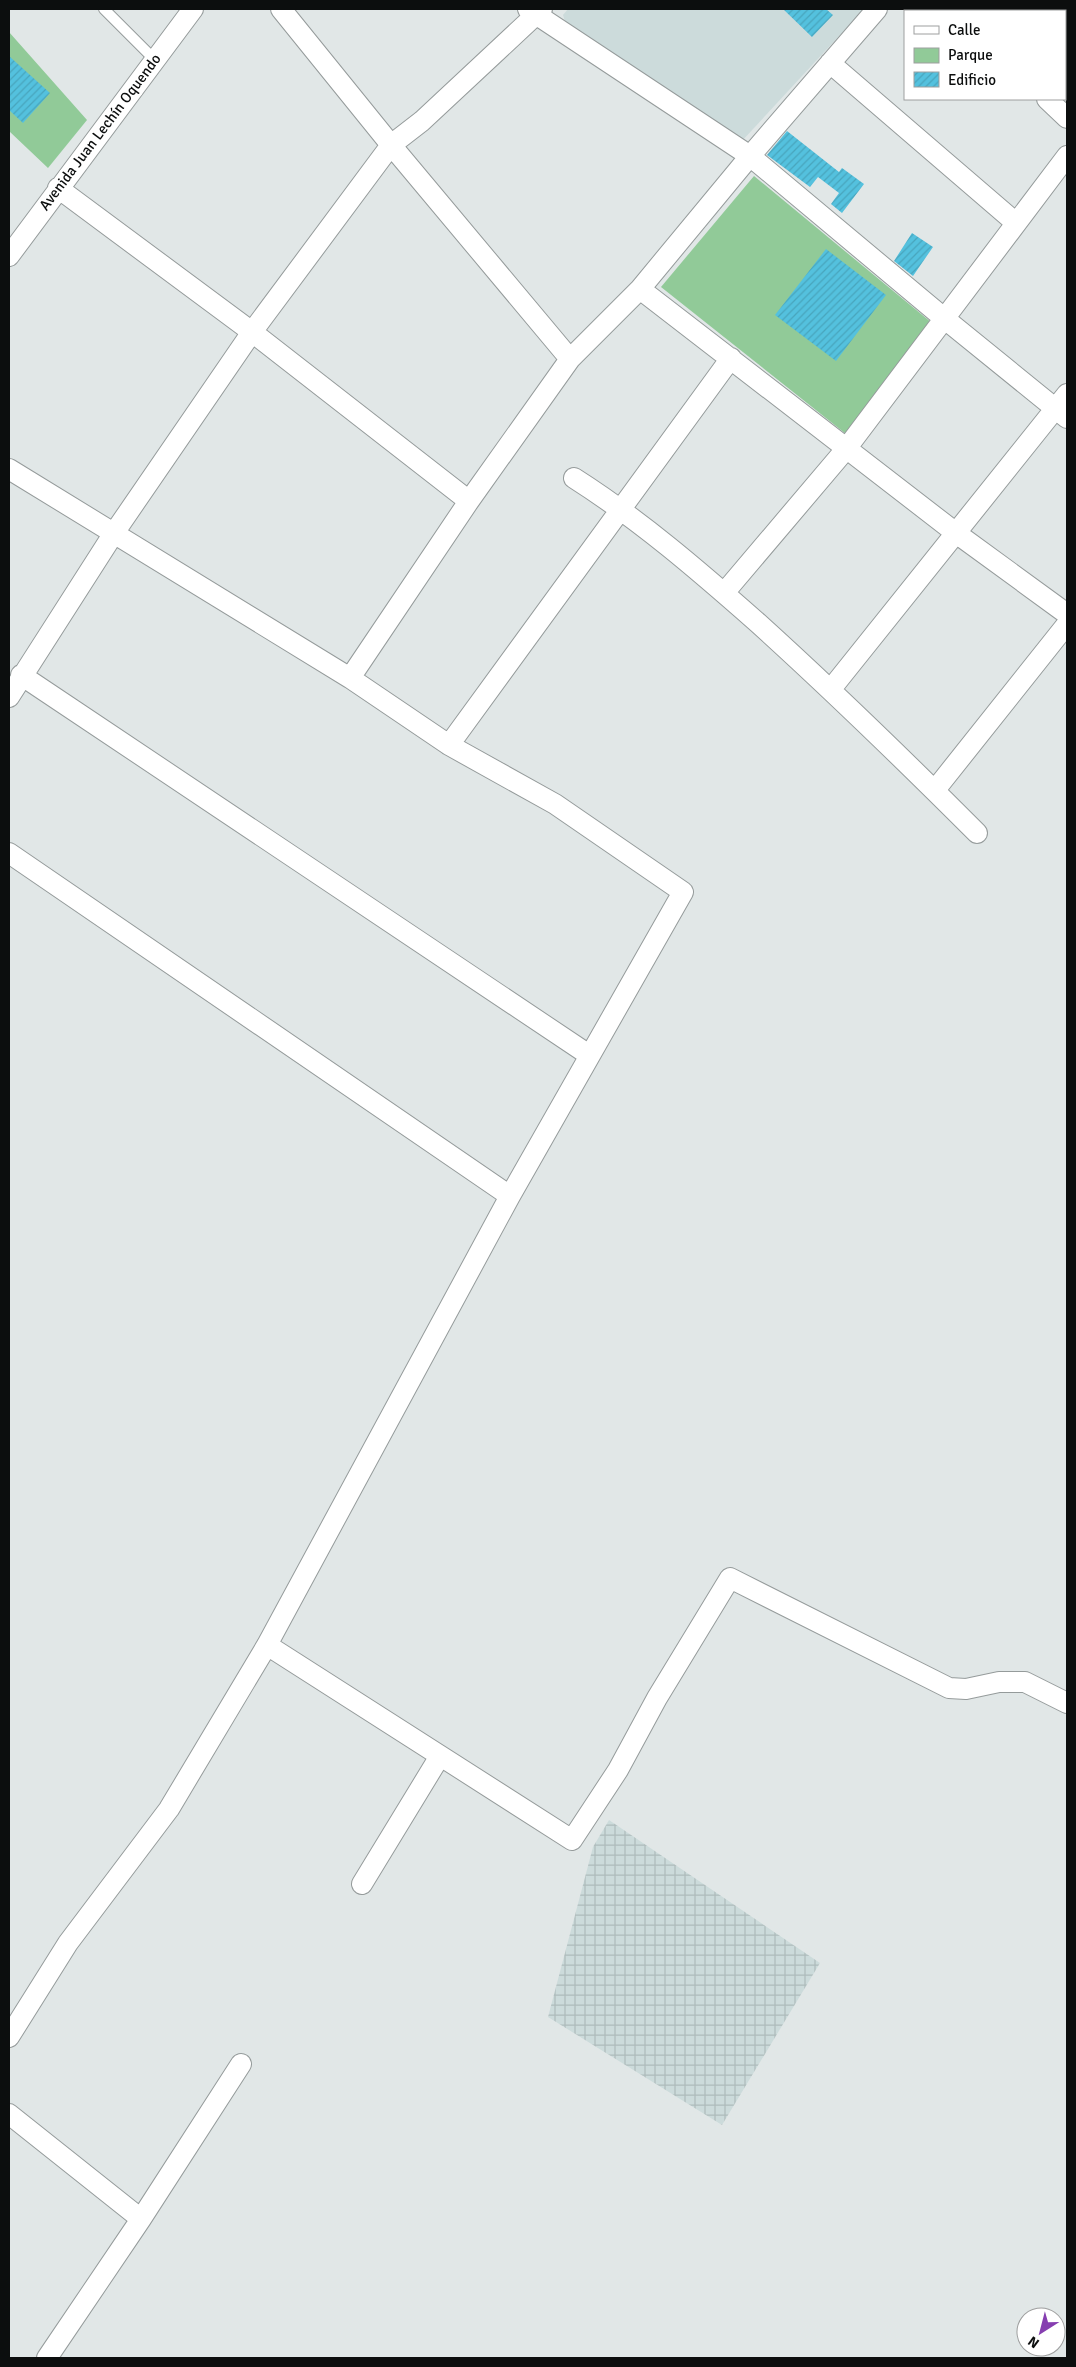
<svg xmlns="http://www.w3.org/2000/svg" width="1076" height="2367" font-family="Signika,sans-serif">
<defs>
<pattern id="industrial-grid" width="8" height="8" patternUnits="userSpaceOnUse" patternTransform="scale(1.25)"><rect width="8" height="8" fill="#ccdbdb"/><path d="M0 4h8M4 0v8" fill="none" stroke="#aebbbb"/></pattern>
<pattern id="building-hatch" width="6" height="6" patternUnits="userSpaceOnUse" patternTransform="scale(1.25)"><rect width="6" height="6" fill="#54c1de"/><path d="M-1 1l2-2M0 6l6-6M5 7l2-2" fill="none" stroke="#48a5bd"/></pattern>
</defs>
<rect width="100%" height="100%" fill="#e1e7e7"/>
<path fill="#ccdbdb" d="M568 9H864L741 142 566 25 563 15Z"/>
<path fill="url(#industrial-grid)" d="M609 1820 820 1963 722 2125 548 2017 593 1847Z"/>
<path fill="#91ca98" d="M9 32 87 120 48 168 9 131Z
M754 176 932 323 846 434 661 287Z"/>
<path fill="url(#building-hatch)" d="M783 9H826L833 15 812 37Z
M9 56 50 93 23 123 9 110Z
M787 131 839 172 842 168 864 184 842 213 831 204 839 193 818 177 810 187 767 155Z
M912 233 933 247 913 276 894 261Z
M826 249 886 295 836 361 775 315Z"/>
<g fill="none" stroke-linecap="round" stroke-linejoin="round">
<g stroke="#959b9b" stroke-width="12">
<path id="service" d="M104 9 155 60"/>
</g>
<g stroke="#959b9b" stroke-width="22">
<path id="minor" d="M281 9 391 145 570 359 469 501 350 678
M528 9 750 156 945 319 1067 418
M953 9 956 11
M999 11 1001 9
M830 63 1016 223
M1047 99 1067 118
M58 188 252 332 469 501
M9 256 193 9
M640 289 956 533 1067 614
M570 359 640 289 750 156 877 9
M9 469 350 678 449 745 555 804 683 892 510 1196 267 1645 169 1809 68 1943 9 2037
M574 478C640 520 699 571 758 623 833 691 905 761 977 833
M724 593 846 449 1067 156
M21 675 589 1055
M831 689 1067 394
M9 697 114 533 252 332 391 145 422 121 542 9
M449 745 731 358
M935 790 1067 624
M9 853 510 1196
M267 1645 572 1840 618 1770 657 1698 730 1578 949 1688 966 1689 999 1682H1025L1067 1703
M362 1884 440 1756
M9 2114 141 2219
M47 2358 141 2219 241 2064"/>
</g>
<use href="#service" stroke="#fff" stroke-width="10"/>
<use href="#minor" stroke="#fff" stroke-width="20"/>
</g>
<g text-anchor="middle" stroke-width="5" stroke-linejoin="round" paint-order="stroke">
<g font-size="15" fill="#0c0e0e" stroke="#fff">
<text transform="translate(100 132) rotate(-53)" y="5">Avenida Juan Lechín Oquendo</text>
</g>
</g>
<rect width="1076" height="2367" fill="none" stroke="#0c0e0e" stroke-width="20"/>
<rect x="904" y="10" width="162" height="90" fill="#ffffff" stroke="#9e9f9f"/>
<rect x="914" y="26" width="25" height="8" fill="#ffffff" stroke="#9e9f9f"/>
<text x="948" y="35" font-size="15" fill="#0c0e0e">Calle</text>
<rect x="914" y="48" width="25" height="15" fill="#91ca98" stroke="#9e9f9f"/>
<text x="948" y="60" font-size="15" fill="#0c0e0e">Parque</text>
<rect x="914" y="72" width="25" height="15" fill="url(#building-hatch)" stroke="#9e9f9f"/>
<text x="948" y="85" font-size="15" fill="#0c0e0e">Edificio</text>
<g transform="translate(1041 2332) rotate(216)"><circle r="24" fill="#ffffff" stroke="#9e9f9f"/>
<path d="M0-4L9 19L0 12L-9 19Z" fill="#863eb0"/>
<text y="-8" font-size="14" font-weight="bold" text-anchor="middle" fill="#0c0e0e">N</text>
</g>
</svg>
